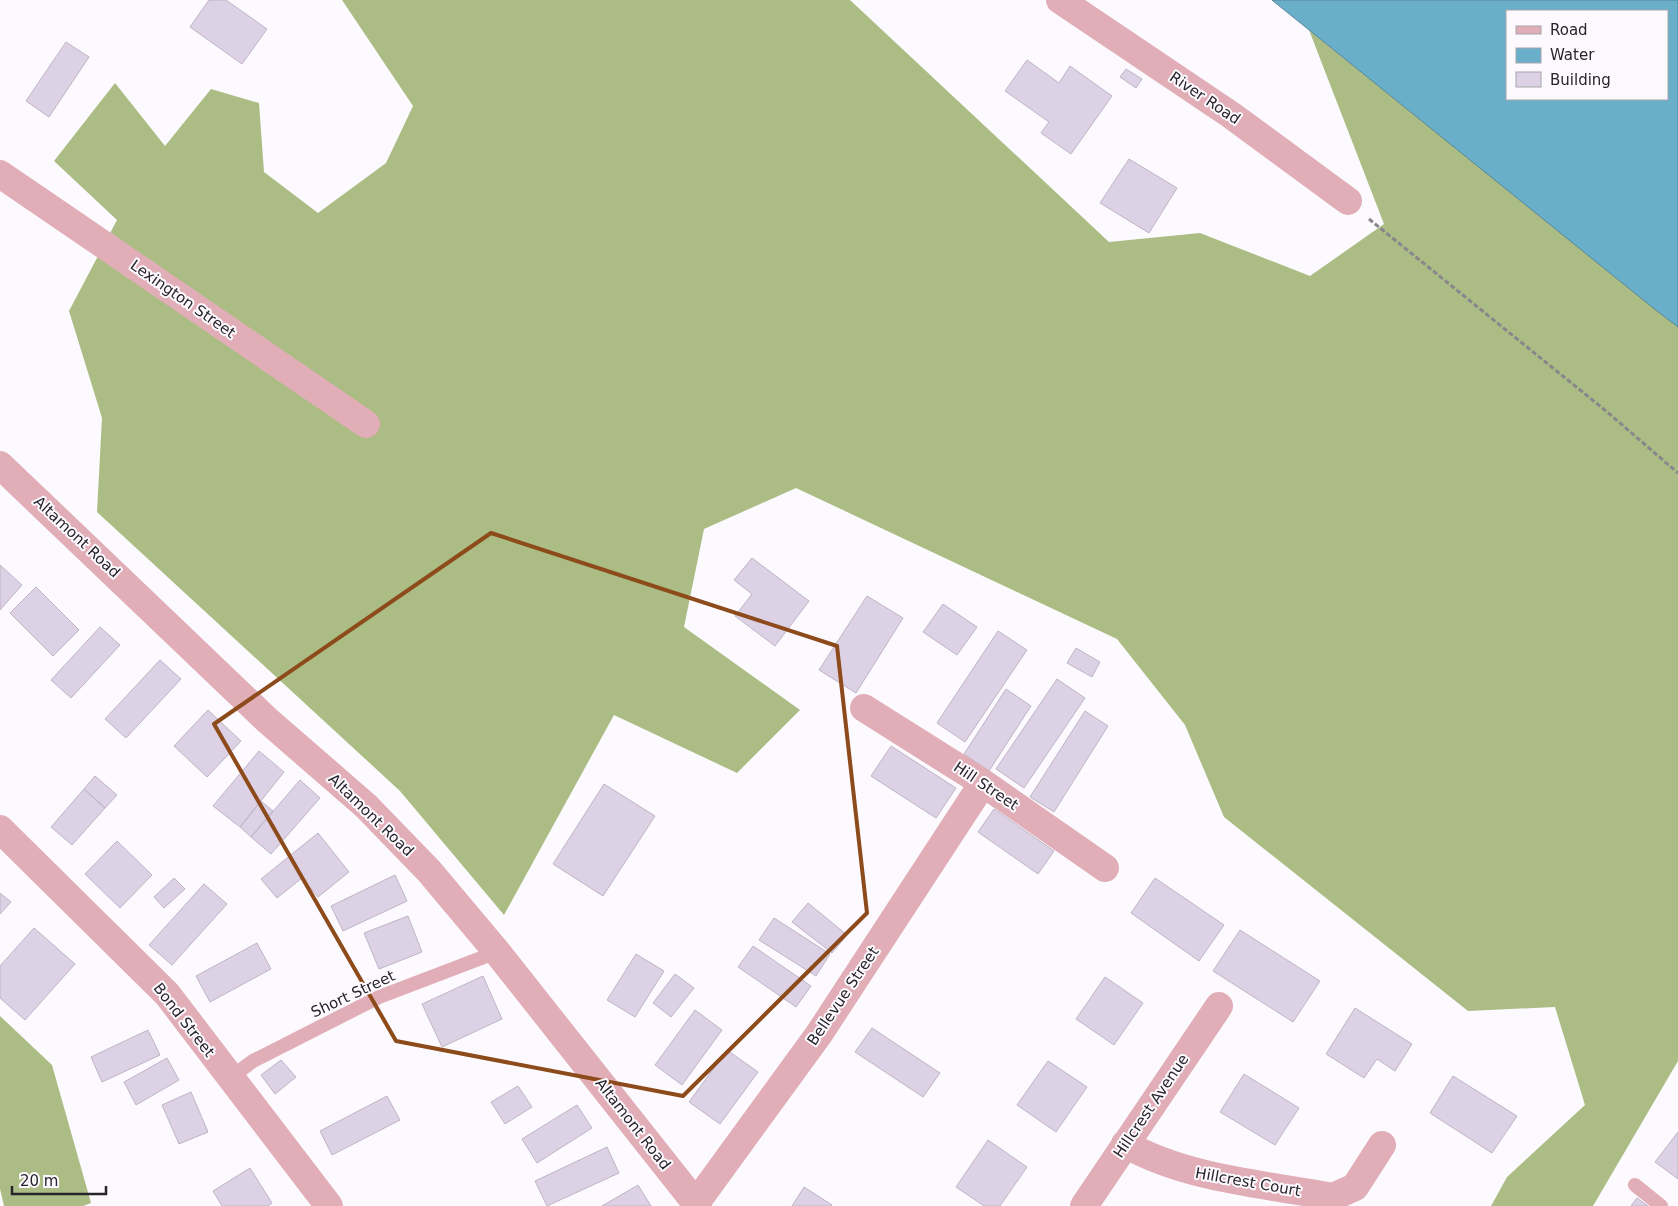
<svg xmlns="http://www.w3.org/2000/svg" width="1678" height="1206" font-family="'DejaVu Sans',sans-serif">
<rect width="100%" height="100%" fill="#fcfafe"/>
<path fill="#abbd84" d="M342 0H850L1109 242 1200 233 1310 276 1384 224 1309 30 1678 327V1061L1593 1206H1491L1507 1177 1585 1105 1555 1007 1468 1011 1224 817 1185 725 1117 639 796 488 704 529 684 627 800 710 737 773 614 715 504 915 400 791 97 512 102 418 69 311 117 220 54 161 115 83 165 146 211 89 259 103 264 172 318 213 386 163 413 106Z
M0 1016 52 1065 91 1203 83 1206H4L0 1189Z"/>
<path fill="#6aafca" stroke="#56859a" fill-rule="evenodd" d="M1272 0H1678V327L1652 307ZM1507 11H1667V99H1507Z"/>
<path fill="#ddd2e5" stroke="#beb4c6" d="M209 0H226L267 29 242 64 190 27Z
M66 42 89 57 49 117 26 101Z
M1027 60 1059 83 1070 66 1112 96 1071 154 1041 133 1049 122 1005 91Z
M1126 69 1142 79 1136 88 1120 77Z
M1129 159 1177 188 1149 233 1100 203Z
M752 558 809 601 775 646 735 616 752 594 734 580Z
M0 565 22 585 0 610Z
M36 587 79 630 53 656 10 613Z
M867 596 903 618 856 693 819 670Z
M943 604 977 627 957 655 923 632Z
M100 627 120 645 71 698 51 680Z
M998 631 1027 650 965 742 937 723Z
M1076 648 1100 662 1092 677 1067 663Z
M160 660 181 679 126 738 105 719Z
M1057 679 1085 698 1024 788 996 769Z
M1006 689 1031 706 989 771 964 754Z
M208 710 241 741 207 777 174 746Z
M1085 711 1108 726 1054 812 1030 797Z
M891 746 956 788 936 818 871 776Z
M259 751 284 772 240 827 213 806Z
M95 776 117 795 105 808 84 789Z
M300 780 320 798 271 854 251 837Z
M604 784 655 816 603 896 553 864Z
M84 789 105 808 72 845 51 827Z
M261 801 273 811 251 837 240 827Z
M994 809 1054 851 1038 874 978 832Z
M318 833 349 872 318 897 302 878 277 898 261 879Z
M117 841 152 875 120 908 85 874Z
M395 875 407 901 343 931 331 906Z
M174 878 185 889 164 908 154 897Z
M1155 878 1224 925 1199 961 1131 913Z
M204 884 227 904 172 965 149 945Z
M0 893 11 902 0 914Z
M808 903 847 935 832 953 792 922Z
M408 916 422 952 379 969 364 933Z
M774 918 830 954 816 976 759 940Z
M34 928 75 964 25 1020 0 998V966Z
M1240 930 1320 981 1293 1022 1213 971Z
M257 943 271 969 210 1002 196 976Z
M753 946 811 986 796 1007 738 967Z
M636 954 664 971 635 1017 607 1000Z
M675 974 694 988 671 1017 653 1003Z
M483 976 502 1019 442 1047 422 1004Z
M1105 977 1143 1003 1114 1045 1076 1019Z
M1355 1008 1412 1044 1395 1071 1377 1059 1364 1078 1326 1054Z
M695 1010 722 1030 682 1085 655 1065Z
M872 1028 940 1073 923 1097 855 1052Z
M148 1030 160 1055 102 1082 91 1057Z
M727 1050 758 1072 720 1124 689 1102Z
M167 1058 179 1080 136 1105 124 1082Z
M281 1060 296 1077 275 1094 261 1075Z
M1048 1061 1087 1087 1056 1132 1017 1105Z
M1244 1074 1299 1108 1275 1145 1220 1112Z
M1453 1076 1517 1116 1492 1153 1430 1113Z
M518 1086 532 1107 505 1124 491 1102Z
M191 1092 208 1132 179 1144 162 1105Z
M387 1096 400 1120 332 1155 320 1131Z
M577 1105 592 1128 537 1163 522 1139Z
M1678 1132V1179L1655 1162Z
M988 1140 1027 1167 1000 1206H984L956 1187Z
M607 1147 619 1173 547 1206 535 1181Z
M250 1168 272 1203 268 1206H222L213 1191Z
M638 1185 651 1206H602Z
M804 1187 832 1205 831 1206H792Z
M1637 1198 1648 1206H1631Z"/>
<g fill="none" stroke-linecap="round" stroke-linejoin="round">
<path stroke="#89868c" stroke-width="3" stroke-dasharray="5 2.5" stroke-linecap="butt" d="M1369 219 1606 411 1678 473"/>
<path stroke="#e1adb6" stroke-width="14" d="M230 1078 253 1061 379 997 497 952
M1635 1185 1661 1206"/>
<path stroke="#e1adb6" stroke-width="28" d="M1060 0 1231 115 1348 201
M0 174 366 424
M0 465 267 720 366 806 429 871 497 952 698 1206
M864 708 983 783 1105 868
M0 829 167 994 329 1206
M1125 1144C1187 1179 1264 1184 1333 1197L1355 1187 1382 1145
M696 1203 819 1034 983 783
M1084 1206 1219 1006"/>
</g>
<path fill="none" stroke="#8d4a1a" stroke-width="4" stroke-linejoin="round" d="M491 533 837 646 867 913 683 1096 396 1041 214 724Z"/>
<g text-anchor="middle" stroke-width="4" stroke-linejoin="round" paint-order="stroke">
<g font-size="15" fill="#28242b" stroke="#fcfafe">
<text transform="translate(1205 98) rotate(34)" y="5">River Road</text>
<text transform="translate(183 299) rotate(35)" y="5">Lexington Street</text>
<text transform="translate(77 537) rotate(43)" y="5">Altamont Road</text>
<text transform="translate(986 786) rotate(34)" y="5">Hill Street</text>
<text transform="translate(371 815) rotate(44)" y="5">Altamont Road</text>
<text transform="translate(353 994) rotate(-25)" y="5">Short Street</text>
<text transform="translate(843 996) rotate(-56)" y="5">Bellevue Street</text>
<text transform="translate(184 1020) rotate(52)" y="5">Bond Street</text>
<text transform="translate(1151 1106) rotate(-56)" y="5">Hillcrest Avenue</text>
<text transform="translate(633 1124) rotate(52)" y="5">Altamont Road</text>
<text transform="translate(1248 1182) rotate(10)" y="5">Hillcrest Court</text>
</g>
</g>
<rect x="1506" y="10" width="162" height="90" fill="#fcfafe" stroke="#a7a4aa"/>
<rect x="1516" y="26" width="25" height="8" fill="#e1adb6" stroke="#a7a4aa"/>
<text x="1550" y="35" font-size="15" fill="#28242b">Road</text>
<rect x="1516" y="48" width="25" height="15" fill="#6aafca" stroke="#a7a4aa"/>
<text x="1550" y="60" font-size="15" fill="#28242b">Water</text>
<rect x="1516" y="72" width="25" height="15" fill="#ddd2e5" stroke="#a7a4aa"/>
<text x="1550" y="85" font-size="15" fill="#28242b">Building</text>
<path d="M12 1186v8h94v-8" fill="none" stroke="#28242b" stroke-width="2.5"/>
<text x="20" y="1186" font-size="15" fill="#28242b" stroke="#fcfafe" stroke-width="4" paint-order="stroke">20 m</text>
</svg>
